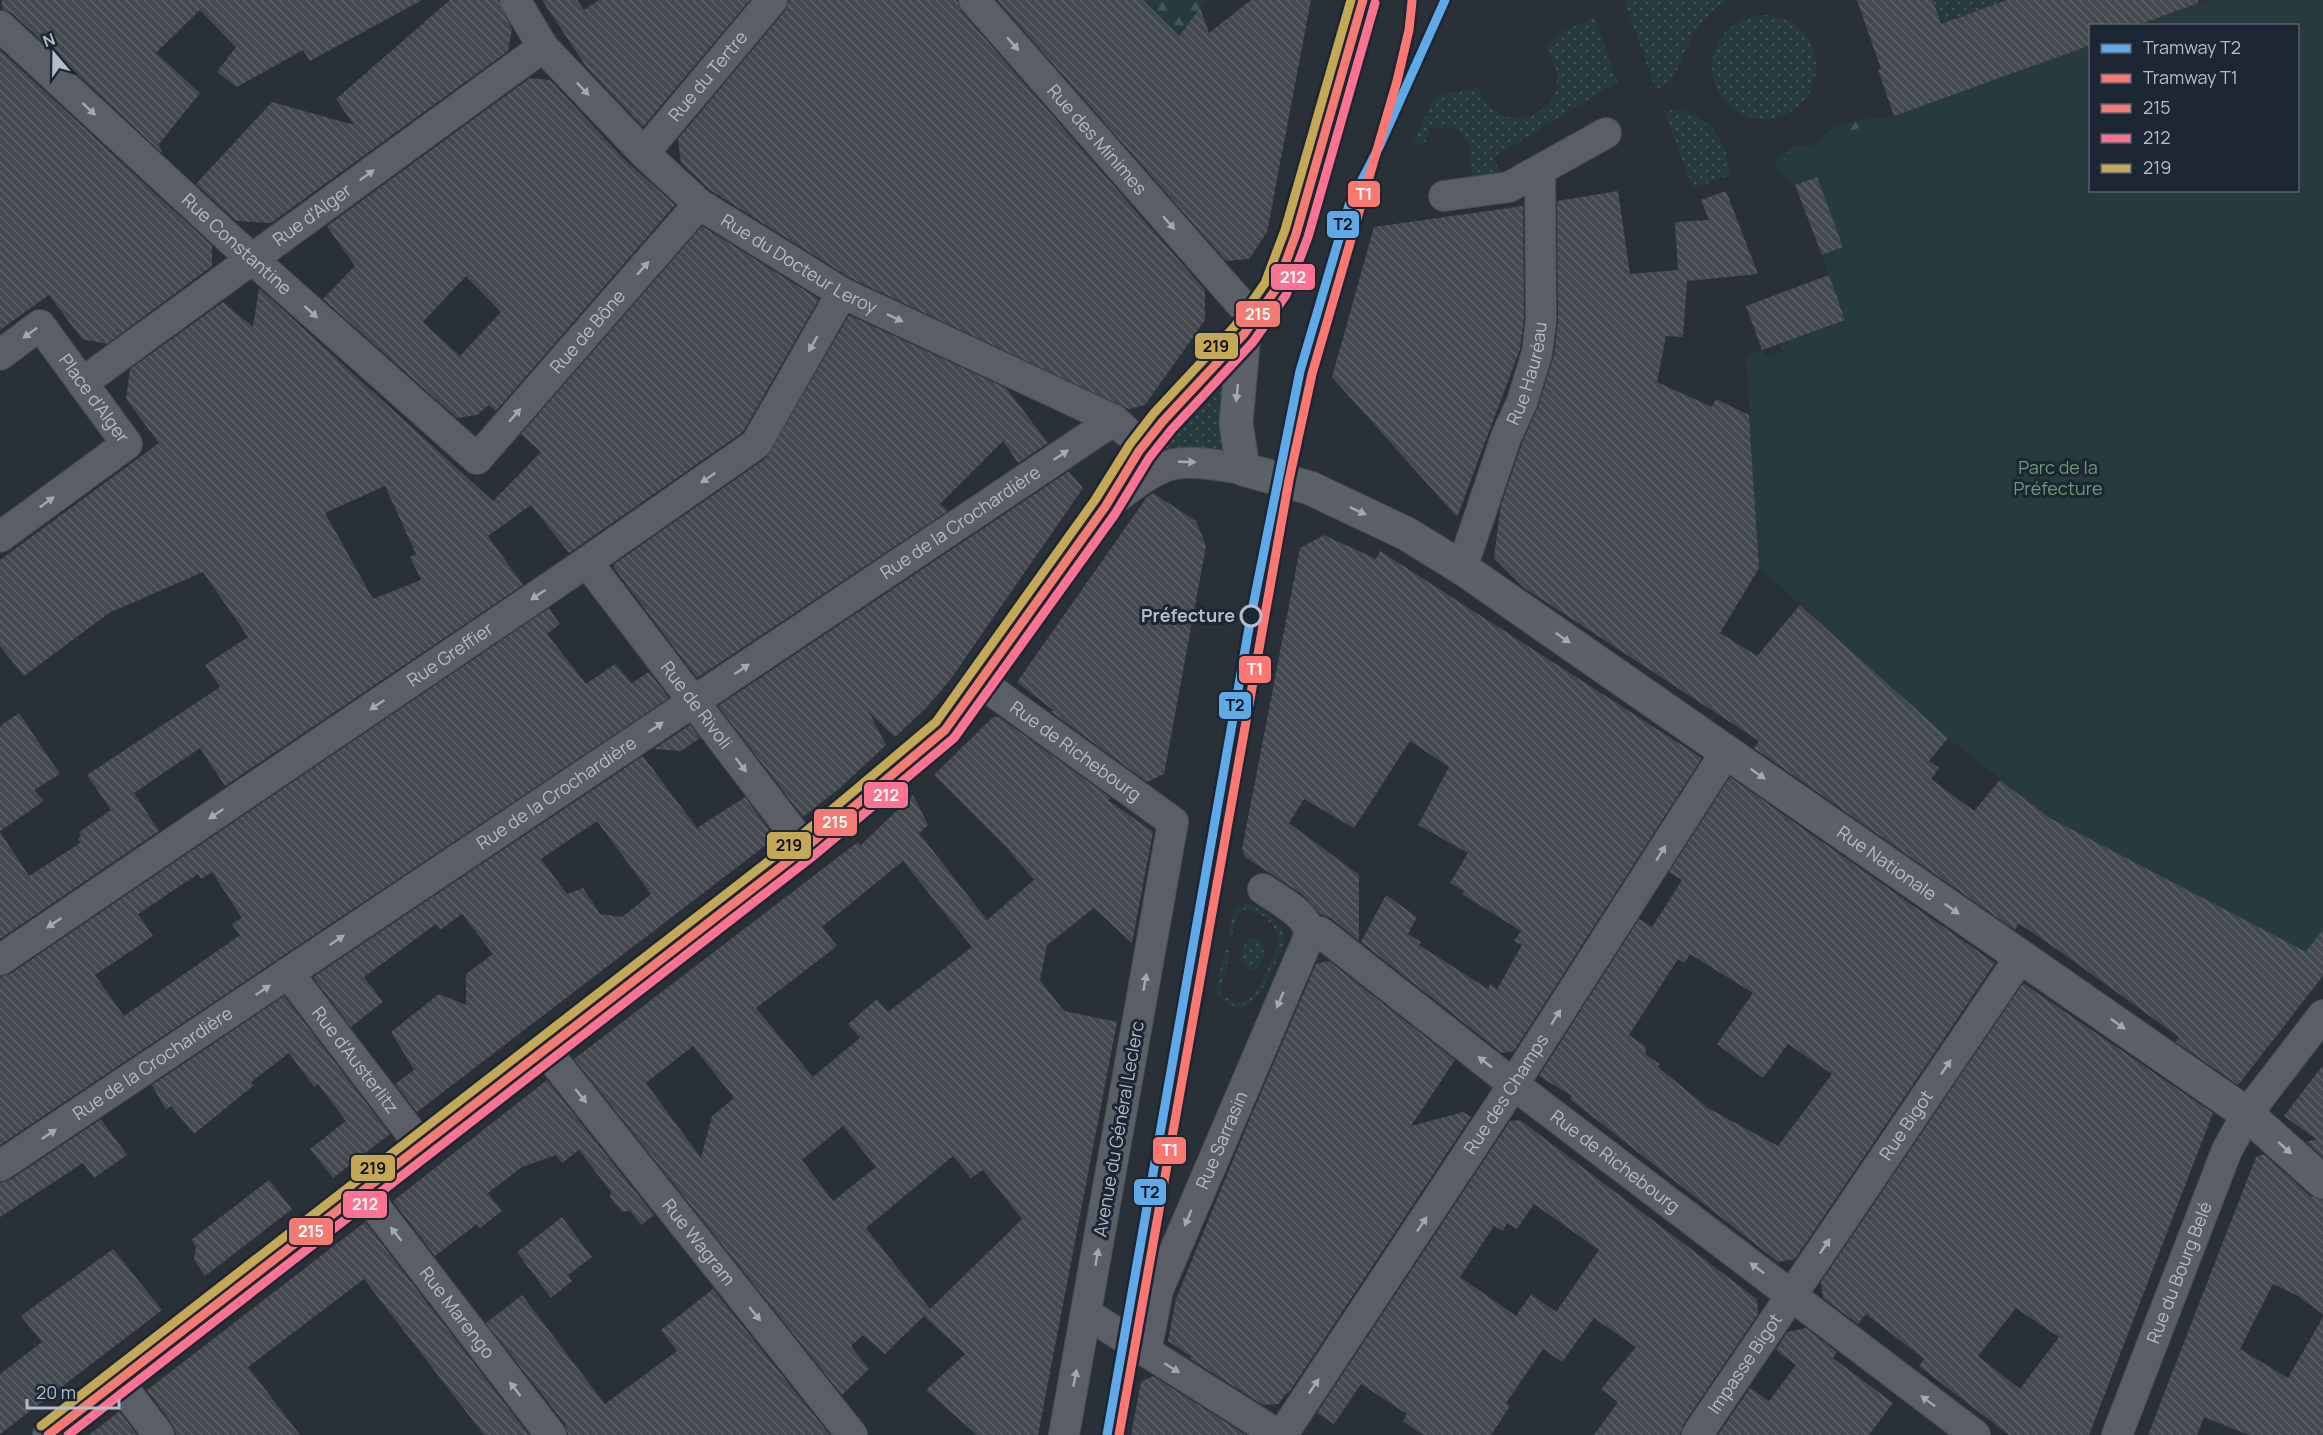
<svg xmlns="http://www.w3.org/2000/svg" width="2323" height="1435" font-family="Manrope,sans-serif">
<defs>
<pattern id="grass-dots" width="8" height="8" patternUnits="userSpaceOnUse" patternTransform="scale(1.5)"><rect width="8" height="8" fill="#273a3e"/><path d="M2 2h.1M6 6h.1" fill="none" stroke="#445559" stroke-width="1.8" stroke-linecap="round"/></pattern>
<pattern id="forest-firs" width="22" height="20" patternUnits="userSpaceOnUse" patternTransform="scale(1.5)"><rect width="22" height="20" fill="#273a3e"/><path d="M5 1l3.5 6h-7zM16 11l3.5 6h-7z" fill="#445559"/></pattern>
<pattern id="building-back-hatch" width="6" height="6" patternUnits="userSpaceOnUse" patternTransform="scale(1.5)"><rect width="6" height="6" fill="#444950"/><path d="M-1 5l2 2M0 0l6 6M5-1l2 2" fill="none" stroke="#5d6168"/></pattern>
</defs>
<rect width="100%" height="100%" fill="#2a3038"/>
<path fill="url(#grass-dots)" d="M1624 0H1728C1710 10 1697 27 1688 45 1679 63 1677 82 1656 90Z
M1933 0H2007L1945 22 1939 19Z
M1712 67a52 52 0 1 1 104 0a52 52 0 1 1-104 0Z
M1595 17 1617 82 1493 158 1502 174 1474 181C1464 157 1482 145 1452 127L1431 128 1425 142 1413 145 1434 97 1478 87C1501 150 1589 106 1545 48L1562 31Z
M1664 110C1705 108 1727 136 1730 175L1693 188Z
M1227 369V454L1146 458Z
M1246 903C1262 908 1289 924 1283 945 1281 953 1276 962 1272 970 1260 997 1243 1023 1215 993L1225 950H1230L1220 993C1248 1018 1259 988 1269 966 1273 958 1278 949 1279 940 1277 925 1262 912 1247 909L1238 913 1232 936 1228 935 1234 910Z
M1257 938C1267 946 1264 958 1258 968L1249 970C1237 960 1240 940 1257 938Z"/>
<path fill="url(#forest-firs)" d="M1143 0H1206L1178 36Z
M1878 118 1885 119 1817 177 1795 185 1786 180 1775 166 1776 158 1797 145 1808 147 1819 143C1827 123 1859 120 1878 118Z"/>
<path fill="#273a3e" d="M2207 0H2323V967L2258 927 2050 818 1948 738 1759 567 1746 356 1763 349 1767 357 1783 351 1780 343 1845 319 1822 255 1843 246 1817 177 1795 185 1784 155 2090 45V190H2298V26H2144L2143 23Z"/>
<path fill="url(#building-back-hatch)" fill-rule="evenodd" d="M2 0H422L310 61 303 50 237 87 217 72 236 47 200 10 156 53 200 93 159 144 162 153 12 13 2 9Z
M450 0H498L512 29 508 51 271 223 236 221 196 184 272 102 354 125 336 99Z
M542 0H577L584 10 599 0H750L643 127 587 68Z
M789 0H957L961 11 1205 290V320L1145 405 1129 409 850 278 710 190 681 163 678 139 785 11Z
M997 0H1143L1179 36 1200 8 1209 33 1251 0H1311L1267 232 1249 259 1226 261Z
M1857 0H1933L1941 24 2007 0H2198V3L2136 26H2091V45L1894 116 1878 70 1881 69Z
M0 50 212 246V266L107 344 82 339 49 295 0 330Z
M530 78 550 80 623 158 675 205 496 411 489 405 477 415 457 418 323 299 355 266 327 226ZM466 276 501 312 460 356 423 322Z
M1817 177 1843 247 1822 255 1795 185Z
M1618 191 1630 274 1678 270 1675 222 1709 220 1701 200 1726 191 1758 274 1687 281 1683 337 1666 336 1657 382 1712 407 1716 399 1749 415 1759 568 1720 633 1757 656 1800 605 1948 738 1929 761 1939 768 1931 779 1974 811 2000 780 2050 818 2306 952 2323 929V976L2238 1085 2176 1042 2179 1037 2058 950 2023 926 2018 924 2015 930 1754 748 1759 741 1523 587 1494 558 1501 505 1522 443 1538 407 1554 355 1558 321 1557 201Z
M1523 206 1524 320 1520 349 1457 517 1332 377 1374 227Z
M702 226 819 299 743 432 569 553 531 505 488 536 523 585 225 786 200 748 134 793 159 831 0 939V832L29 876 80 843 78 838 81 836 79 832 111 810 87 775 220 687 205 665 248 637 203 572 109 613 24 676 0 646V560L159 443 126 399 130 369 223 302 253 327 259 288 493 501 541 452 521 434ZM385 486 416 554 410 557 421 580 373 599 325 513Z
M1829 275 1845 320 1762 350 1746 306Z
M849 315 1006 388 1048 443 1018 463 1003 441 940 504 948 511 697 678 614 568V564L766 458Z
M1069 471 1083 488 950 680 925 709 895 737 869 712 886 745 841 787 803 817 718 706Z
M1153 493 1196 521 1206 546 1164 774 1147 782 1050 711H1054L1017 682 1147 497Z
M1324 535 1376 559 1380 551 1702 758 1514 1051 1502 1053 1361 942 1386 895 1417 917 1408 934 1421 942 1419 945 1488 989 1490 984 1497 989 1522 945 1514 941 1521 931 1462 894 1464 891 1450 883 1468 853 1418 825 1449 767 1410 741 1354 828 1304 799 1289 823 1359 875V941L1331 918 1320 914 1302 894 1245 857 1242 849 1300 548Z
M549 608 560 624 547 634 586 684 615 664 632 683 649 672 669 698 0 1145V977L10 974ZM212 872 242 918 232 924 240 935 124 1016 95 975 153 936 138 914 198 874 201 879Z
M19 713 60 774 34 790 44 801 0 831V726Z
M993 717H999L1111 798 1108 800 1153 832 1132 943 1094 908 1047 945 1040 980 1064 1011 1117 1022 1038 1435H977L926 1390 965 1354 924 1316 885 1354 863 1335 851 1346 869 1369 842 1395 574 1059 858 842 860 846 913 795 928 825 919 833 987 920 1034 880 1006 847 934 775ZM903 861 972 947 888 1012 877 999 848 1024 860 1038 813 1077 756 1008 837 946 822 927ZM693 1046 734 1098 712 1116 701 1158 646 1083ZM843 1126 876 1167 833 1201 802 1160ZM953 1156 971 1178 983 1170 1022 1219 930 1309 866 1228Z
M690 725 700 738 681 751 654 749Z
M643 756 697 828 745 797 775 838 417 1112 395 1084 414 1070 391 1032 439 994 466 1005V974L493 954 462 914 440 930 436 924 364 977 383 1002 351 1027 313 977ZM597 821 651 894 622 917 600 914 583 888 567 894 541 859Z
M1730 777 1995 963 1795 1259 1778 1262 1570 1099 1572 1096 1539 1076 1639 919 1652 927 1667 904 1682 880 1669 872ZM1690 954 1753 993 1717 1044 1763 1078 1788 1044 1832 1074 1778 1146 1708 1108 1658 1067 1660 1064 1646 1055 1645 1046 1629 1035 1678 959 1685 963Z
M1329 961 1455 1060 1411 1126 1463 1112 1471 1117 1288 1394 1286 1393 1279 1404 1263 1405 1189 1358 1192 1357 1168 1341 1176 1299 1249 1121 1316 964Z
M2023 983 2213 1113 2089 1435H2009L1919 1366 1924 1359 1866 1314 1858 1324 1823 1298 1821 1282ZM2016 1308 2059 1337 2020 1389 1978 1356Z
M284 996 390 1134 333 1178 310 1149 346 1121 318 1084 314 1087 289 1053 251 1082 254 1085 194 1134 171 1106 166 1110 152 1085Z
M2323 1065V1157L2306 1142 2316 1139 2284 1116Z
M547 1080 654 1215 641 1225 630 1211 622 1212 610 1197 611 1192 579 1150 562 1163 556 1155 522 1167 488 1193 502 1211 480 1228 477 1224 435 1256 393 1201Z
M101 1119 127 1155 94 1178 83 1163 0 1217V1183L10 1180Z
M1520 1120 1757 1299 1758 1314 1683 1425 1680 1435H1594L1618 1402 1601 1389 1636 1347 1594 1318 1562 1362 1543 1349 1506 1403 1510 1406 1491 1435H1423L1403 1421 1407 1414 1361 1384 1334 1424 1317 1413 1510 1121ZM1534 1204 1599 1250 1556 1312 1531 1294 1516 1316 1460 1277 1494 1226 1503 1231 1507 1223 1517 1229Z
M2264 1154 2310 1196 2323 1200V1314L2298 1296 2273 1284 2240 1349 2288 1378 2323 1317V1435H2249L2204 1417 2197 1435H2148L2256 1157Z
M269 1180 292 1209 205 1276 194 1260 196 1246 191 1240Z
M562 1217 592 1257 568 1275 572 1281 551 1298 517 1252Z
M365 1222 529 1435H484L364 1279 248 1367 300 1435H176L173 1425 147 1390Z
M113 1249 162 1310 0 1434V1374L42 1342 21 1316Z
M713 1289 830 1435H568L565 1424 486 1323 522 1295 605 1404 677 1351 661 1330Z
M1806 1328 1837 1352 1833 1358 1893 1403 1869 1435H1718L1750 1388 1769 1401 1796 1365 1776 1350 1787 1332Z
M1153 1376 1246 1435H1131L1141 1382Z
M119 1411 137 1435H89L116 1414Z"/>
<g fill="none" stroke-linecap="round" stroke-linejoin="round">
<g stroke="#484c53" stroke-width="32">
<g id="minor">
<path id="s1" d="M515 0 543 47 644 153 699 204 842 293 1114 420 1126 431"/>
<path id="s2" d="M974 0 1255 320"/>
<path id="s3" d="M0 26 232 241 477 459 699 204"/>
<path id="s4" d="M644 153 772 0"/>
<path d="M1444 196 1509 187 1606 133"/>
<path id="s5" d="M0 355 40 325 127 444 0 537"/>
<path id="s6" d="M82 383 543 47"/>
<path d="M1116 498C1171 456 1176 459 1243 469"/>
<path id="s7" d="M587 562 805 848"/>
<path id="s8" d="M1462 568 1506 437 1522 402 1537 353 1541 321 1540 170"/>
<path id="s9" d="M980 682 1173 822 1064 1435"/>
<path d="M1263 889C1280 901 1306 913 1310 934"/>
<path id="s10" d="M1310 934 1320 932 1513 1084 1975 1435"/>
<path id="s11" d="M0 960 587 562 756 444 842 293"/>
<path id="s12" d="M288 973 421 1146"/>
<path id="s13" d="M545 1050 852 1435"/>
<path id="s14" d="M0 1166 1114 420"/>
<path id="s15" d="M363 1191 551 1435"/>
<path d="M1087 1314 1278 1435"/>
<path id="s16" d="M1146 1351 1158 1290 1310 934"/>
<path d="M117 1380 159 1435"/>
<path d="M48 1435 805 848 945 730 1105 507 1139 451 1163 421 1244 334"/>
<path id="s17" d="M1282 1435 1500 1105 1726 752"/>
<path id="s18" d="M1697 1435 2021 956"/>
<path id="s19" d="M2117 1435 2227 1150 2247 1114 2323 1015"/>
</g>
</g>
<g stroke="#484c55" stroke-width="35">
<g id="major">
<path id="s20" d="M1363 0 1322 149 1287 262 1276 289 1244 334 1236 423 1243 469 1310 488 1407 534 1462 568 2247 1114 2323 1182"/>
</g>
</g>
<use href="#minor" stroke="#5a5e66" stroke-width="30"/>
<use href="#major" stroke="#5c6168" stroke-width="33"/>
<g stroke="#1d2633" stroke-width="14">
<path id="bus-1" d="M48 1435 805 848 945 730 1105 507 1139 451 1163 421 1244 334 1276 289 1296 234 1363 0"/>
</g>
<g stroke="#1d2633" stroke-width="14">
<path id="bus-2" d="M68 1435 812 857 954 738 1115 514 1149 458 1172 429 1253 342 1286 295 1308 237 1375 3"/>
</g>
<g stroke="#1d2633" stroke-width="14">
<path id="bus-3" d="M41 1426 797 839 936 722 1095 500 1130 444 1154 413 1235 326 1265 283 1285 230 1351 0"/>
</g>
<use href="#bus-1" stroke="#f47b74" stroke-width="9"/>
<use href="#bus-2" stroke="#fc7392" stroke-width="9"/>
<use href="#bus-3" stroke="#c4a856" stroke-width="9"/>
<g stroke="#1d2633" stroke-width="14">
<path id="tram-1" d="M1107 1435 1251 616 1300 371 1349 205 1380 145 1445 0"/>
</g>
<g stroke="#1d2633" stroke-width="14">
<path id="tram-2" d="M1119 1435 1289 480 1312 374 1397 81 1409 30 1412 1"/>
</g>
<use href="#tram-1" stroke="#60a9e9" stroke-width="9"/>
<use href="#tram-2" stroke="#fb7771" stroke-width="9"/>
</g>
<defs><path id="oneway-solid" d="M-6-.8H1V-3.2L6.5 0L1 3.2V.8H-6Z" transform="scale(1.5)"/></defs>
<g fill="#a2a9b5">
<use href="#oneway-solid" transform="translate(1013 44) rotate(49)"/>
<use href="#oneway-solid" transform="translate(583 89) rotate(46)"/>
<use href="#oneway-solid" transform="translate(89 109) rotate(43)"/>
<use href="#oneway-solid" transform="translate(367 175) rotate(-36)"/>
<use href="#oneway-solid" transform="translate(1169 223) rotate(49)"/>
<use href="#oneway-solid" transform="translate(643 268) rotate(-49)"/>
<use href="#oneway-solid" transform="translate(311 312) rotate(42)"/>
<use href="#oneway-solid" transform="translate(895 318) rotate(25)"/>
<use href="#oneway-solid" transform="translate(30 333) rotate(144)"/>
<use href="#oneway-solid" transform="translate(813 344) rotate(120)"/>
<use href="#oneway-solid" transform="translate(515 415) rotate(-49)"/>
<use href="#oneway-solid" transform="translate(1061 455) rotate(-34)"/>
<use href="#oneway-solid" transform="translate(1187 462) rotate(2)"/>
<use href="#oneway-solid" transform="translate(708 478) rotate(145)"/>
<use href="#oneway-solid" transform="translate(47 502) rotate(-36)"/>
<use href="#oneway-solid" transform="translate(538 595) rotate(146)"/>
<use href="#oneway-solid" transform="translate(742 669) rotate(-34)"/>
<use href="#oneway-solid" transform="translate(377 705) rotate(146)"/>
<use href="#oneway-solid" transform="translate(656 727) rotate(-34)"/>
<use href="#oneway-solid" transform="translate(741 765) rotate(53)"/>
<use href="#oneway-solid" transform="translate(216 814) rotate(146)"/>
<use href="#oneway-solid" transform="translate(1661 853) rotate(-58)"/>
<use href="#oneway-solid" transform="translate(54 923) rotate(146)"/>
<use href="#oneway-solid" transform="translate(337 940) rotate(-34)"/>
<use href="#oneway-solid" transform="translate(1145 982) rotate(-80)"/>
<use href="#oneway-solid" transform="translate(263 990) rotate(-34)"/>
<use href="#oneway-solid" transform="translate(1280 1000) rotate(113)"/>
<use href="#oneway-solid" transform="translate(1556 1017) rotate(-58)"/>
<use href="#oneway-solid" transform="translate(1485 1062) rotate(-142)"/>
<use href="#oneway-solid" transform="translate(1946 1067) rotate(-56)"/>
<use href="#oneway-solid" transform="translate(581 1096) rotate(51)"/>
<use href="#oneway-solid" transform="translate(49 1134) rotate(-34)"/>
<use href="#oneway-solid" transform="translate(1188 1218) rotate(113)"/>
<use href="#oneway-solid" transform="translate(1422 1224) rotate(-56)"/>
<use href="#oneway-solid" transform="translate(396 1234) rotate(-128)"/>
<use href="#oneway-solid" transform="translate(1825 1246) rotate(-56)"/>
<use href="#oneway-solid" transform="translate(1097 1257) rotate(-80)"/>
<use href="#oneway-solid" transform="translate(1757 1268) rotate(-143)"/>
<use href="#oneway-solid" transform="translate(755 1314) rotate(51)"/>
<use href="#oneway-solid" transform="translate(1172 1368) rotate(32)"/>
<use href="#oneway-solid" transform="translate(1075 1378) rotate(-79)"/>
<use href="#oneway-solid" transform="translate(1314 1386) rotate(-56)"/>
<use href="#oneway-solid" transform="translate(515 1389) rotate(-128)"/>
<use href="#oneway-solid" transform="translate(1928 1401) rotate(-143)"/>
</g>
<g fill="#a2aab6">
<use href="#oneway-solid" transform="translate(1237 393) rotate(96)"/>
<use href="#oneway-solid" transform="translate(1358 511) rotate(25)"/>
<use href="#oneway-solid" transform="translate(1563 638) rotate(35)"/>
<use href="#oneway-solid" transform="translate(1758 774) rotate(35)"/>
<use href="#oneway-solid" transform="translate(1952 909) rotate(35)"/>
<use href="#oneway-solid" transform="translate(2118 1024) rotate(35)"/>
<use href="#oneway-solid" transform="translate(2285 1148) rotate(42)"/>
</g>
<circle fill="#1d2633" stroke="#b4bcc9" stroke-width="3" cx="1251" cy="616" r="10"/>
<g text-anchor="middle" stroke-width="6" stroke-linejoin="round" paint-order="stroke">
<g font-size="18" fill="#b4bcc9" stroke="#1d2633">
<text dy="6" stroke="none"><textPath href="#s4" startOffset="100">Rue du Tertre</textPath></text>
<text dy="6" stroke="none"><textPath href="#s2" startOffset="186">Rue des Minimes</textPath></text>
<text dy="6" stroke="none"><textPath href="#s6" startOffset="285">Rue d'Alger</textPath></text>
<text dy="6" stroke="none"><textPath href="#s3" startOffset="322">Rue Constantine</textPath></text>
<text dy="6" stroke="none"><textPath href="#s1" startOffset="393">Rue du Docteur Leroy</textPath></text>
<text dy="6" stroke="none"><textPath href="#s3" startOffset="813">Rue de Bône</textPath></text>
<text dy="6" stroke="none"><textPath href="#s8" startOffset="206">Rue Hauréau</textPath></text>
<text dy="6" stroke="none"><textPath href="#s5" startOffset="141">Place d'Alger</textPath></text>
<text dy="6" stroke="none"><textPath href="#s14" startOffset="1156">Rue de la Crochardière</textPath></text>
<text dy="6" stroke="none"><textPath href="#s11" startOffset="544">Rue Greffier</textPath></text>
<text dy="6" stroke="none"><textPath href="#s7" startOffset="180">Rue de Rivoli</textPath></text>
<text dy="6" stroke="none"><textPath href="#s9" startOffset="118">Rue de Richebourg</textPath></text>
<text dy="6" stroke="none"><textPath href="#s14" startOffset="670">Rue de la Crochardière</textPath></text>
<text dy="6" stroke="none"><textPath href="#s20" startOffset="1252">Rue Nationale</textPath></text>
<text dy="6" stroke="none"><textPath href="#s12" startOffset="110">Rue d'Austerlitz</textPath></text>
<text dy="6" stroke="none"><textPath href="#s14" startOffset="184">Rue de la Crochardière</textPath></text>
<text dy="6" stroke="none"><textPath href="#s17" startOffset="408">Rue des Champs</textPath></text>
<text dy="6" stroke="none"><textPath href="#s18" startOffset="374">Rue Bigot</textPath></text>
<text transform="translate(1119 1129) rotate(-80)" y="6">Avenue du Général Leclerc</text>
<text dy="6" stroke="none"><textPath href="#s16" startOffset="225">Rue Sarrasin</textPath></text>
<text dy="6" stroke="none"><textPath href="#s10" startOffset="384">Rue de Richebourg</textPath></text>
<text dy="6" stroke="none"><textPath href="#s13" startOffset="246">Rue Wagram</textPath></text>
<text dy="6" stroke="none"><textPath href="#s19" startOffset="174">Rue du Bourg Belé</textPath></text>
<text dy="6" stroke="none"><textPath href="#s15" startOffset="154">Rue Marengo</textPath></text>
<text dy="6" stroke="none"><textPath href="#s18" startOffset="86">Impasse Bigot</textPath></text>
</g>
<g font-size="18" fill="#6b9a76" stroke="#1d2633">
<text x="2058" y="474">Parc de la<tspan x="2058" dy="21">Préfecture</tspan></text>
</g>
<g font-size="18" font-weight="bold" fill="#b4bcc9" stroke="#1d2633" text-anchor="end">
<text x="1235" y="622">Préfecture</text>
</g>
</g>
<g stroke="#1d2633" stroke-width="2">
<rect x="1347" y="180" width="34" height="28" rx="6" fill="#fb7771"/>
<rect x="1326" y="210" width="34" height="29" rx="6" fill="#60a9e9"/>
<rect x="1270" y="263" width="46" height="28" rx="6" fill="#fc7392"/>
<rect x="1235" y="300" width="46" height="28" rx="6" fill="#f47b74"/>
<rect x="1194" y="332" width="45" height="28" rx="6" fill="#c4a856"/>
<rect x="1238" y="655" width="34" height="29" rx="6" fill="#fb7771"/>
<rect x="1218" y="691" width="34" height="29" rx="6" fill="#60a9e9"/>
<rect x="863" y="781" width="46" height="28" rx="6" fill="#fc7392"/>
<rect x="813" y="808" width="45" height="29" rx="6" fill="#f47b74"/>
<rect x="766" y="831" width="46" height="29" rx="6" fill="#c4a856"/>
<rect x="1152" y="1136" width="35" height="29" rx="6" fill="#fb7771"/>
<rect x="350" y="1154" width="46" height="28" rx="6" fill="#c4a856"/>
<rect x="1133" y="1178" width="34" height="28" rx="6" fill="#60a9e9"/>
<rect x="342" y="1190" width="46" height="29" rx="6" fill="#fc7392"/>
<rect x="288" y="1217" width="46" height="29" rx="6" fill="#f47b74"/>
</g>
<g font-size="16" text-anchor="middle" font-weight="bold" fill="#fff">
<text x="1364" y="200">T1</text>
<text x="1293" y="283">212</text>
<text x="1258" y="320">215</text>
<text x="1255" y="675">T1</text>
<text x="886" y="801">212</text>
<text x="835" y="828">215</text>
<text x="1170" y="1156">T1</text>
<text x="365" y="1210">212</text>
<text x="311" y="1237">215</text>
</g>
<g font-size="16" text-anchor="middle" font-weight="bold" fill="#111">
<text x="1343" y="230">T2</text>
<text x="1216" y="352">219</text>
<text x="1235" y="711">T2</text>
<text x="789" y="851">219</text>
<text x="373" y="1174">219</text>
<text x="1150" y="1198">T2</text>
</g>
<rect x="2089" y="24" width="210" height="168" fill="#1d2633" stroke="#59626f" stroke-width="1.5"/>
<rect x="2101" y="44" width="30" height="9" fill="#60a9e9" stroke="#59626f" stroke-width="1.5"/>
<text x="2143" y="54" font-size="18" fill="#b4bcc9">Tramway T2</text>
<rect x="2101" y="74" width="30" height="9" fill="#fb7771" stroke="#59626f" stroke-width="1.5"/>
<text x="2143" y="84" font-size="18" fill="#b4bcc9">Tramway T1</text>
<rect x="2101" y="104" width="30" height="9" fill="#f47b74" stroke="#59626f" stroke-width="1.5"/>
<text x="2143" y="114" font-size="18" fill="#b4bcc9">215</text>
<rect x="2101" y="134" width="30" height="9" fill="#fc7392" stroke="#59626f" stroke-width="1.5"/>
<text x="2143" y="144" font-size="18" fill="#b4bcc9">212</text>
<rect x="2101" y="164" width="30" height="9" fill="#c4a856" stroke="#59626f" stroke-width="1.5"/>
<text x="2143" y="174" font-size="18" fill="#b4bcc9">219</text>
<g transform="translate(54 54) rotate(340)" stroke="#1d2633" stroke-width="4.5" paint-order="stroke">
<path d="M0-4.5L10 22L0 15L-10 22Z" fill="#b4bcc9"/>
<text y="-9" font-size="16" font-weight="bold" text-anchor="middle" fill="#b4bcc9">N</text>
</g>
<path d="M27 1399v9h92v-9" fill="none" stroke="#b4bcc9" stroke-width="3"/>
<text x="36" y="1399" font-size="18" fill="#b4bcc9" stroke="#1d2633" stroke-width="4.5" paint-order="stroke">20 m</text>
</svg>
